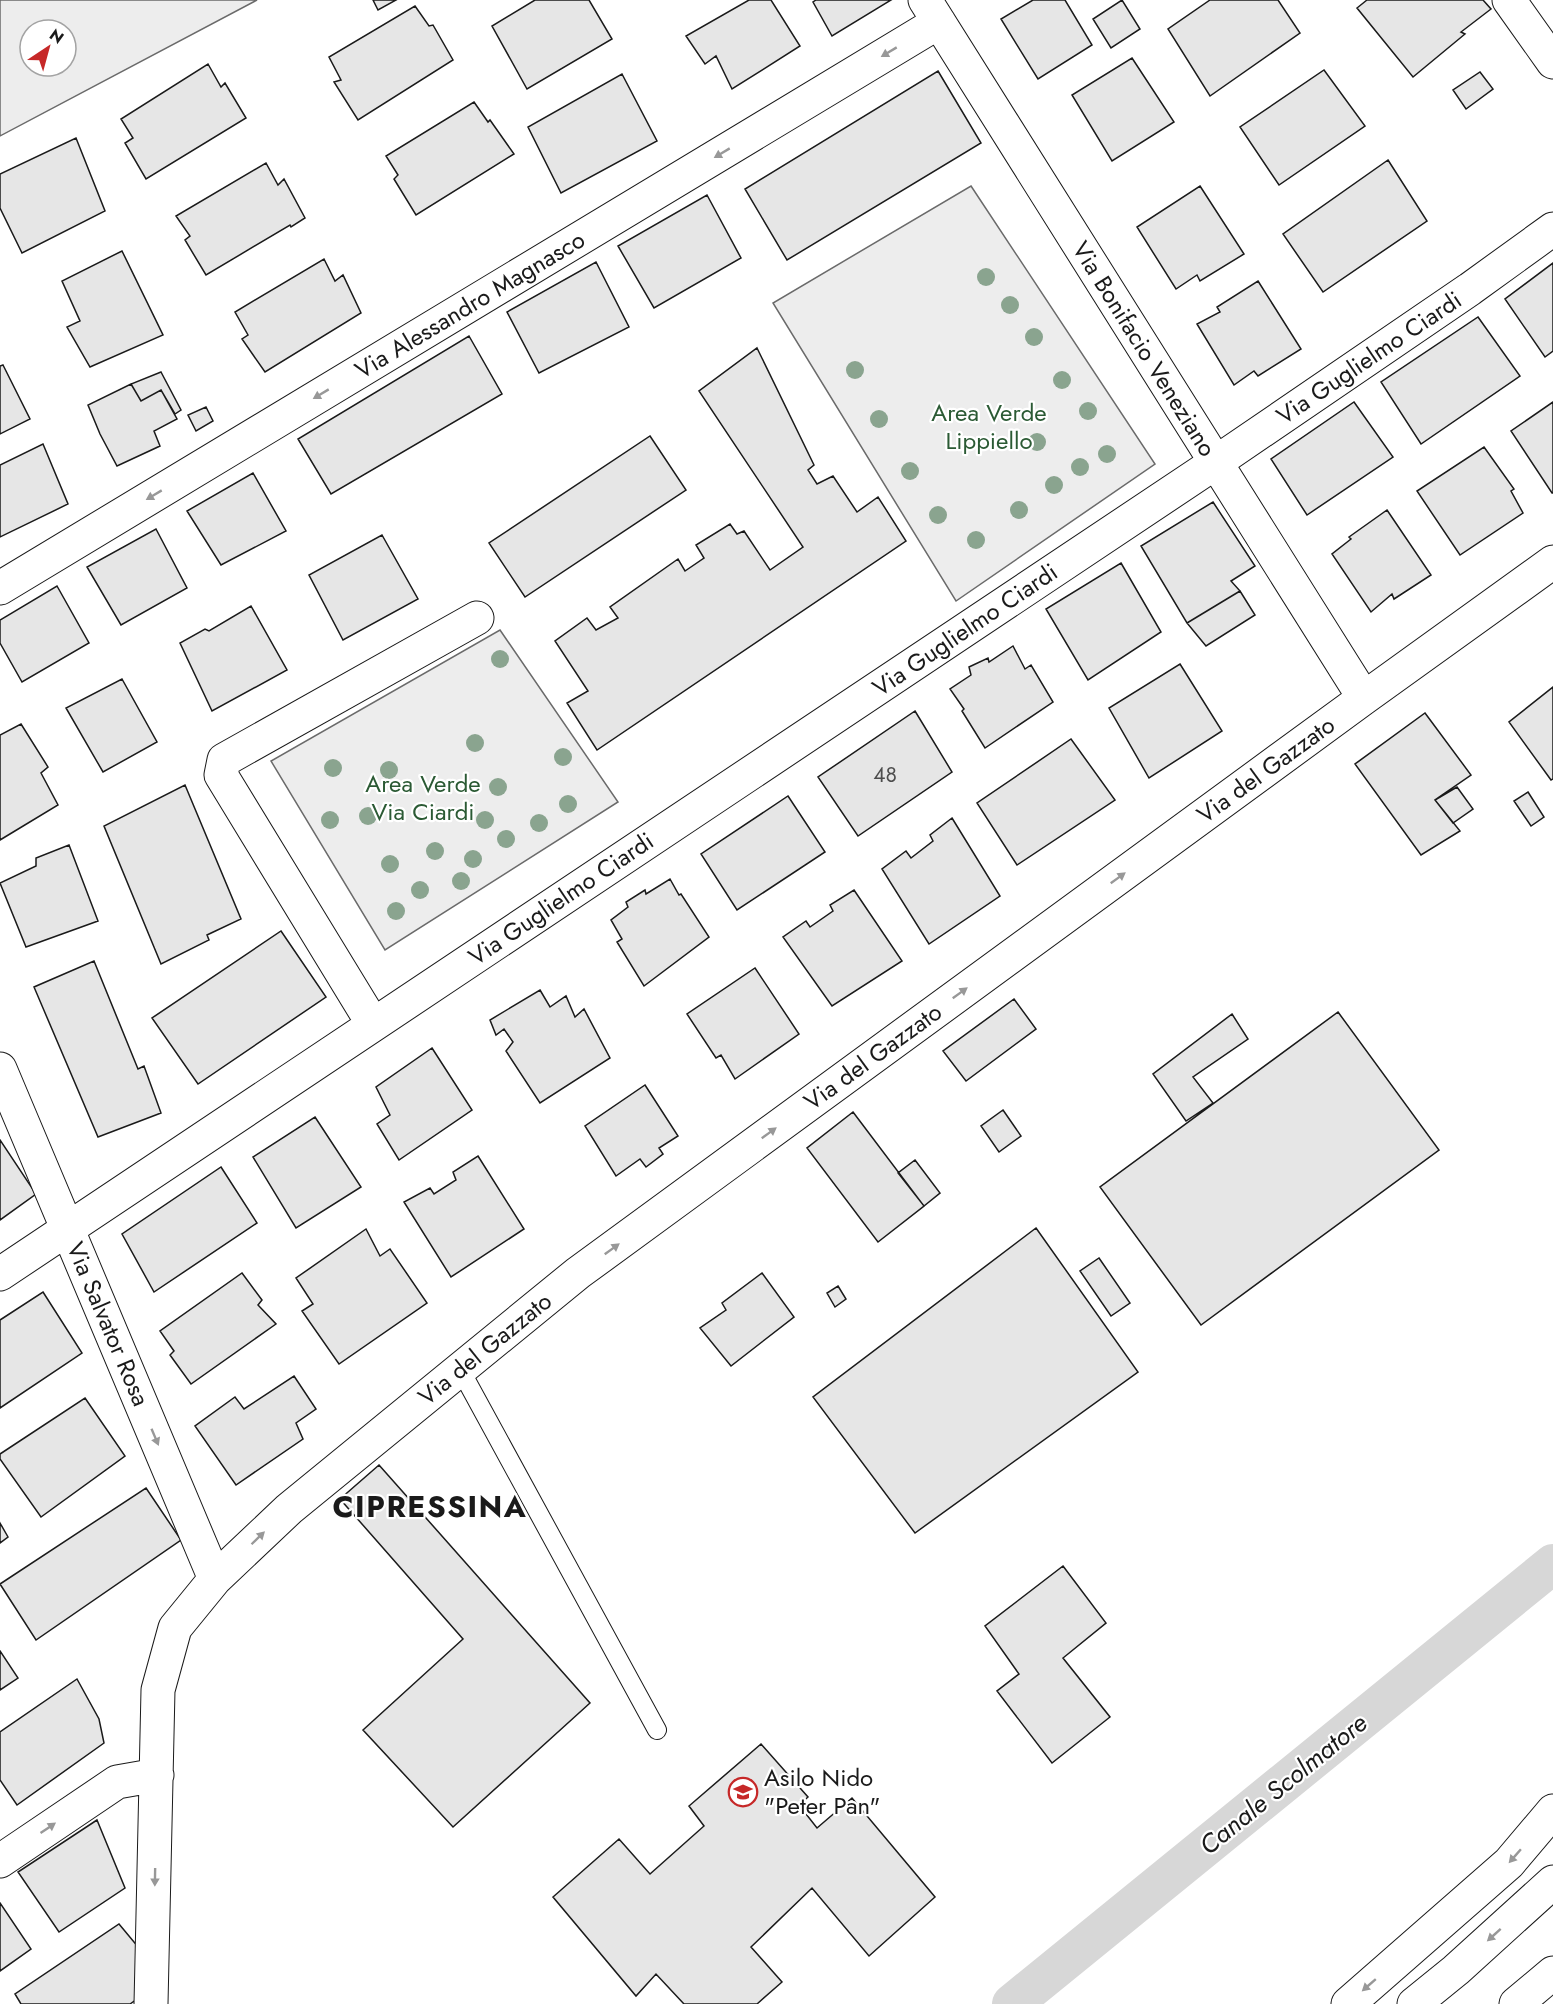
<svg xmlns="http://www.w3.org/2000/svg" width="1553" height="2004" font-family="Jost,sans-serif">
<rect width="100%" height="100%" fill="#fff"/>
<path fill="#ededed" stroke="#6a6a6a" stroke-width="1.5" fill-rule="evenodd" d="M0 0H257L0 136ZM30 30H66V66H30Z
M971 186 1155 464 956 601 773 303Z
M500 630 618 802 385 950 271 761Z"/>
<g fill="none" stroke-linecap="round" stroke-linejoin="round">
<path stroke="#d7d7d7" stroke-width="40" d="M1012 2004 1553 1564"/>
</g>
<path fill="#e6e6e6" stroke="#1a1a1a" stroke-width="1.5" d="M373 0H396L378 10Z
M535 0H589L612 39 527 89 492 26Z
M749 0H771L800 46 732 89 716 56 705 64 686 36Z
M816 0H891L832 36 813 2Z
M1033 0H1065L1092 45 1038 79 1001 19Z
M1122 0 1140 29 1111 48 1093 19Z
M1210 0H1278L1300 33 1210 96 1168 29Z
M1367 0H1483L1491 9 1461 32 1465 34 1413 77 1357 8Z
M415 6 429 26 433 25 453 60 358 120 334 82 341 80 329 57Z
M1132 58 1174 122 1112 161 1072 95Z
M208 64 221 87 225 83 246 118 146 179 125 143 133 138 121 119Z
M1324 70 1365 126 1279 185 1240 127Z
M938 71 981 143 787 260 745 189Z
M1480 72 1493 89 1466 109 1453 90Z
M622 74 657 141 561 193 528 127Z
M474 102 488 122 490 120 514 154 416 215 394 179 398 175 386 156Z
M76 138 105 211 22 253 0 208V174Z
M1388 160 1427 221 1323 292 1283 234Z
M266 163 278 185 284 179 305 218 291 227 290 225 206 275 185 240 190 236 176 216Z
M1200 186 1244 254 1200 281 1197 275 1176 289 1137 227Z
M707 195 741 258 654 308 618 246Z
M122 251 163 335 90 367 67 327 80 321 62 281Z
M324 259 335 281 343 275 361 313 265 372 242 339 248 335 235 312Z
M596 262 629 327 539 373 507 312Z
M1553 263V351L1545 357 1505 299Z
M1258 281 1301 349 1258 376 1254 371 1234 385 1197 324 1220 312 1217 307Z
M1478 317 1520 376 1421 444 1381 382Z
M469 336 502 394 331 494 298 439Z
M757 348 814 465 808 470 817 484 833 476 857 512 878 497 906 541 597 750 567 703 588 691 555 641 587 618 596 630 618 618 610 607 678 559 685 571 704 558 696 545 730 524 737 534 744 531 770 570 803 547 699 391Z
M3 365 30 419 0 434V366Z
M161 372 181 410 175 414 161 390 141 401 131 384Z
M131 384 141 401 161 390 177 419 154 431 160 446 117 466 100 434 88 405Z
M1354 402 1393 457 1307 515 1271 459Z
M1553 402V493H1552L1511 431Z
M206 407 213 421 196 431 188 415Z
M650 436 686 490 525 597 489 543Z
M43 444 68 504 0 537V465Z
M1484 447 1514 489 1511 491 1523 513 1460 555 1417 491Z
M253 473 286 531 221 565 187 511Z
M1213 502 1255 566 1231 581 1240 591 1187 623 1141 546Z
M1387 510 1431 575 1394 599 1392 594 1371 612 1332 554 1351 539 1349 537Z
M156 529 187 588 121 625 87 567Z
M382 535 418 599 343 640 309 575Z
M1121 563 1161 632 1088 680 1046 609Z
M57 586 89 643 22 682 0 643V620Z
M1240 591 1255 615 1206 646 1187 623Z
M251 606 287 670 212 711 180 643 205 629 209 631Z
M1013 646 1025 669 1031 665 1053 702 985 748 962 711 964 709 950 689 971 675 969 667 988 658 989 662Z
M1180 664 1222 731 1149 778 1109 708Z
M122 679 157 742 103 772 66 708Z
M1553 687V779L1551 780 1509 722Z
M915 711 952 772 858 836 818 777Z
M1425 713 1471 775 1435 800 1460 831 1421 855 1355 764Z
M21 724 48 767 41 773 58 805 0 840V735Z
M1071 739 1115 800 1017 865 977 803Z
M185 785 241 919 207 935 209 940 161 964 104 826Z
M1457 787 1473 809 1453 823 1435 800Z
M1528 792 1544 817 1531 826 1514 801Z
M788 796 825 852 737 910 701 854Z
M952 818 1000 896 929 944 882 869 906 851 911 858 933 841 930 835Z
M69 845 98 921 26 947 0 883 36 866V858Z
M670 879 679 895 681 894 709 937 644 986 617 942 622 939 611 920 628 907 626 902 645 890 646 894Z
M854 890 902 961 832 1006 783 937 806 921 810 927 833 911 830 905Z
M281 931 326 997 198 1084 152 1018Z
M94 961 138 1069 144 1066 161 1113 98 1137 34 987Z
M755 968 799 1034 735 1079 721 1055 716 1058 687 1014Z
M540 990 550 1007 566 996 575 1017 584 1009 610 1058 540 1103 506 1051 513 1042 504 1029 496 1035 490 1020Z
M1014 999 1036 1029 966 1081 943 1051Z
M1338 1012 1439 1150 1201 1325 1100 1187Z
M1232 1014 1248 1039 1193 1077 1213 1103 1186 1121 1153 1074Z
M432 1048 472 1110 399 1160 377 1124 390 1115 376 1087Z
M645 1085 678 1136 659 1148 663 1154 646 1167 640 1159 616 1176 585 1126Z
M1003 1110 1021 1136 999 1152 981 1126Z
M853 1112 924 1206 878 1242 807 1148Z
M315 1117 361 1187 296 1228 253 1157Z
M0 1140 36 1194 0 1220Z
M478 1156 524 1229 451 1277 404 1202 430 1188 434 1194 456 1180 453 1172Z
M915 1160 940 1193 924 1206 898 1173Z
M221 1167 257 1223 154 1292 122 1234Z
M1036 1228 1138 1372 915 1533 813 1397Z
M366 1229 380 1256 390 1249 427 1303 339 1364 302 1311 313 1304 296 1278Z
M1099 1258 1130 1303 1111 1316 1080 1271Z
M242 1273 262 1300 258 1305 276 1324 191 1384 170 1355 174 1351 160 1331Z
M762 1273 794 1317 731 1366 700 1328 726 1310 722 1303Z
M838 1286 846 1299 835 1307 827 1293Z
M43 1292 82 1353 0 1408V1320Z
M294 1376 316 1409 296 1423 303 1439 236 1485 195 1426 235 1397 244 1409Z
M85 1398 125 1456 41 1517 0 1459V1454Z
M379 1465 590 1703 453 1827 363 1730 463 1639 340 1499Z
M146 1488 181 1540 36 1640 0 1584Z
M0 1523 8 1537 0 1543Z
M1063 1566 1106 1623 1063 1658 1110 1717 1052 1763 997 1691 1019 1674 985 1626Z
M0 1651 18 1678 0 1690Z
M77 1679 99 1719 104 1743 17 1805 0 1780V1732Z
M761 1744 808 1797 799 1805 817 1828 852 1798 935 1897 869 1956 812 1888 751 1947 782 1982 757 2004H684L656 1974 636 1996 553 1897 619 1839 650 1874 704 1826 689 1806Z
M97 1820 125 1888 59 1932 18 1872Z
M0 1903 31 1949 0 1971Z
M119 1924 139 1948 137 1999 130 2004H21L15 1994Z"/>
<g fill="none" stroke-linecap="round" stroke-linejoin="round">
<g stroke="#1a1a1a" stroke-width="20">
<path id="lane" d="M460 1369 657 1730"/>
</g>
<g stroke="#1a1a1a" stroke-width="35">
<path id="street" d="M925 0 1364 698
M1509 0 1553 62
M0 588 939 22
M373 1024 221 775 224 760 477 618
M0 1069 215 1579
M0 1274 1215 463 1470 289 1553 229
M0 1861 117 1782 157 1775
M151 2004 158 1690 175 1628 215 1579 289 1509 578 1273 1364 698 1553 562"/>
</g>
<g stroke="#1a1a1a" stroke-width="35">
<path id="highway" d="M1348 2004 1509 1863 1553 1811
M1414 2004 1456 1970 1553 1882
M1516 2004 1553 1973"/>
</g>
<use href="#lane" stroke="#fff" stroke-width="18"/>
<use href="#street" stroke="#fff" stroke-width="33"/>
<use href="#highway" stroke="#fff" stroke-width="33"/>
</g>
<g fill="#8aa48f">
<circle cx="986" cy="277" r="9"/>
<circle cx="1010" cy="305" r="9"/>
<circle cx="1034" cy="337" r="9"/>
<circle cx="855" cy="370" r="9"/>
<circle cx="1062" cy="380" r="9"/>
<circle cx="1088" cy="411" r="9"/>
<circle cx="879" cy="419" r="9"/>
<circle cx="1037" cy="442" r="9"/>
<circle cx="1107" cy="454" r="9"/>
<circle cx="1080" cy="467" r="9"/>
<circle cx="910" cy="471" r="9"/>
<circle cx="1054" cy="485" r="9"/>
<circle cx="1019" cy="510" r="9"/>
<circle cx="938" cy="515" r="9"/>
<circle cx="976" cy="540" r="9"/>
<circle cx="500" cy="659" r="9"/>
<circle cx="475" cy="743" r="9"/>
<circle cx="563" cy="757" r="9"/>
<circle cx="333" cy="768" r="9"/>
<circle cx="389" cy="770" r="9"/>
<circle cx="498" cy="787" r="9"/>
<circle cx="568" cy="804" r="9"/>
<circle cx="368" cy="816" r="9"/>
<circle cx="330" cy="820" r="9"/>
<circle cx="485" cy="820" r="9"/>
<circle cx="539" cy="823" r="9"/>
<circle cx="506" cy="839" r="9"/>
<circle cx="435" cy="851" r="9"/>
<circle cx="473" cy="859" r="9"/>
<circle cx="390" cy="864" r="9"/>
<circle cx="461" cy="881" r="9"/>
<circle cx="420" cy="890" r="9"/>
<circle cx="396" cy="911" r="9"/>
</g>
<defs><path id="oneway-solid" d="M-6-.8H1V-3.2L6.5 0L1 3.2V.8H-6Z" transform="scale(1.5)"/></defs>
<g fill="#989898">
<use href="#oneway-solid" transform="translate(889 52) rotate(149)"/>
<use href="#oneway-solid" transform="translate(722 153) rotate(149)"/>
<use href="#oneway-solid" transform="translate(321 394) rotate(149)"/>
<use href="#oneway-solid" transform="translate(154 495) rotate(149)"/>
<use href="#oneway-solid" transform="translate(1118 878) rotate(-36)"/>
<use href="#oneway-solid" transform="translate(960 993) rotate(-36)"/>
<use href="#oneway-solid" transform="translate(769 1133) rotate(-36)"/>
<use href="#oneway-solid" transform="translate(612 1249) rotate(-36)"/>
<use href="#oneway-solid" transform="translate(155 1437) rotate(67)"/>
<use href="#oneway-solid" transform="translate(258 1538) rotate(-44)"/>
<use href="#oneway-solid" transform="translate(48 1828) rotate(-34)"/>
<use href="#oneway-solid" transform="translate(1515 1856) rotate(131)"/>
<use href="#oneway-solid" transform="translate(155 1877) rotate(91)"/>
<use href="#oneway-solid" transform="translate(1494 1935) rotate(138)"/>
<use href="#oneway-solid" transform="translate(1369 1985) rotate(139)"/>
</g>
<defs>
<g id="school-ring" transform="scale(1.5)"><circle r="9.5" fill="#fff" stroke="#c62828" stroke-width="1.5"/><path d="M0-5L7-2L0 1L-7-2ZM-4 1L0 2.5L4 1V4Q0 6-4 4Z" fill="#c62828"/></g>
</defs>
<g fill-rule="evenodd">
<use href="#school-ring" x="743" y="1792"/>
</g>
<g text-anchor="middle" stroke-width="4.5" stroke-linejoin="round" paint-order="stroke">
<g font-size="21" fill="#4d4d4d">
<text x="885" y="782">48</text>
</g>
<g font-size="24" fill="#1a1a1a" stroke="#fff">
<text transform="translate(470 305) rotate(-31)" y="8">Via Alessandro Magnasco</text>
<text transform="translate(1144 349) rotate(58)" y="8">Via Bonifacio Veneziano</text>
<text transform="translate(1369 358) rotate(-34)" y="8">Via Guglielmo Ciardi</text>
<text transform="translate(965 630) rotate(-34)" y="8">Via Guglielmo Ciardi</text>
<text transform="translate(1266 770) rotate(-36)" y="8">Via del Gazzato</text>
<text transform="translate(561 899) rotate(-34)" y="8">Via Guglielmo Ciardi</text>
<text transform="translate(873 1057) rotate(-36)" y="8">Via del Gazzato</text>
<text transform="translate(108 1324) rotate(67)" y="8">Via Salvator Rosa</text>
<text transform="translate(485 1349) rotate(-39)" y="8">Via del Gazzato</text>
</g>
<g font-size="24" fill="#2b5a34" stroke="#fff">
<text x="989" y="421">Area Verde<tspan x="989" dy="28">Lippiello</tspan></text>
<text x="423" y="792">Area Verde<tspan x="423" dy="28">Via Ciardi</tspan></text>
</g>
<g font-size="24" fill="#1a1a1a" stroke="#fff" text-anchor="start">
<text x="764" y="1786">Asilo Nido<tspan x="764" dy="28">"Peter Pan"</tspan></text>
</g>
<g font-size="26" font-style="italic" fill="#1a1a1a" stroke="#fff">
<text transform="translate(1283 1784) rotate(-39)" y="9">Canale Scolmatore</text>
</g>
<g font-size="30" font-weight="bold" letter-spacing="1.5" fill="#1a1a1a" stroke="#fff">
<text x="430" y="1517">CIPRESSINA</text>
</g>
</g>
<g transform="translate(48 48) rotate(36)"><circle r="28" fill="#ffffff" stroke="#a3a3a3" stroke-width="1.5"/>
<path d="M0-4.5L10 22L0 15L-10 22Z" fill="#c62828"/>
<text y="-9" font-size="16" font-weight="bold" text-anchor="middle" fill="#1a1a1a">N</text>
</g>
</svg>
